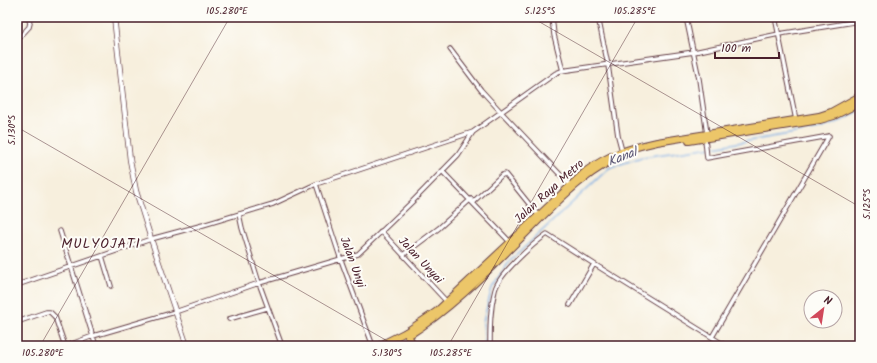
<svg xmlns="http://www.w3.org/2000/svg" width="877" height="363" font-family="Kalam,sans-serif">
<rect width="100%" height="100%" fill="#fdfcf7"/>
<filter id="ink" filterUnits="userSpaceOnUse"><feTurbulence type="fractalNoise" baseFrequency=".025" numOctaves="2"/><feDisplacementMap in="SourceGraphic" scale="8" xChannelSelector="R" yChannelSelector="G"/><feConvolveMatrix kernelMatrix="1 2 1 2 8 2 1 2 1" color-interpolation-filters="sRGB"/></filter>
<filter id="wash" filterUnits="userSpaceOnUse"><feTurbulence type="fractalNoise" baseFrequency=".012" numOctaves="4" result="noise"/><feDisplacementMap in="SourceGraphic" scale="16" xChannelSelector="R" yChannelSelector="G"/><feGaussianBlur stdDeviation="0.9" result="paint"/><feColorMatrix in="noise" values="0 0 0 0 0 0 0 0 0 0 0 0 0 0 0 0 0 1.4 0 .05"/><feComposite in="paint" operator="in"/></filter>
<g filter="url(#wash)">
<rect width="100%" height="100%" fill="#f7efdd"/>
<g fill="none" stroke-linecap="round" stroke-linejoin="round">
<path stroke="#77abe4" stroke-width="1.5" d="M485 346 483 322 492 288 509 262 609 168 642 157 719 146 819 129 846 119 860 110"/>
</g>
</g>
<g filter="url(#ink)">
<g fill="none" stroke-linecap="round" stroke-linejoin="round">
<g stroke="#643e46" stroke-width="5.5">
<path id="minor" d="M552 17 554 35 563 71
M598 17 608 65 618 136 622 151
M686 17 699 79 707 134
M775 17 796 120
M17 40 29 27 30 23 28 17
M450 49 481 90 501 112 570 185
M705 139 707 158 829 136
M442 171 510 242
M316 184 341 260 373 346
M473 202 502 175 505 174 538 215
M239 214 242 228 259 283 282 346
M60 231 96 346
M381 231 447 302
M403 255 439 228 471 199
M102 256 111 286
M594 264 726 346
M17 285 151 239 203 225 273 204 316 184 473 132
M229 319 267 308
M17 322 46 312H50L55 317 65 346
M712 337 829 136
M66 346 93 336 175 312 259 283 358 254 413 201 458 155 473 132 556 73 561 71 694 52 779 34 860 21
M490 346C490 327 490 309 495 290 499 274 533 244 547 234L594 264 570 305"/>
</g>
<g stroke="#643e46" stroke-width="6">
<path id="tertiary" d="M114 17 130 160 136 191 151 239 187 346"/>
</g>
<g stroke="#643e46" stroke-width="8">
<path id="primary" d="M406 332 414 346"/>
</g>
<g stroke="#643e46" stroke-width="8">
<path id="trunk" d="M689 141 820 120 834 116 860 103
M408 336C448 311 482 277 515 244 550 210 584 169 631 152
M378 346 406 332 437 311 586 171C609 154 630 148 657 142L819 116 831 112 860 96"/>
</g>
<use href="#minor" stroke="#fff" stroke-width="3.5"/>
<use href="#tertiary" stroke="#fff" stroke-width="4.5"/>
<use href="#primary" stroke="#ecc669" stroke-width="6"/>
<use href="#trunk" stroke="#ecc669" stroke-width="6"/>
</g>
</g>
<path fill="none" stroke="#4a1f2b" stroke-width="1" stroke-opacity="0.45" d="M531 17 860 207M17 127 396 346M40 346 230 17M448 346 638 17M856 346 860 340"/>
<g text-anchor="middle" stroke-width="4" stroke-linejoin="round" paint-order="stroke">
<g font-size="12" fill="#4a1f2b" stroke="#fdfcf7">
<text transform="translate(549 191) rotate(-42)" y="4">Jalan Raya Metro</text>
<text transform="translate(421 260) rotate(47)" y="4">Jalan Unyai</text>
<text transform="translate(353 262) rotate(70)" y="4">Jalan Unyi</text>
</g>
<g font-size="13" font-style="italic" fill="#5c5775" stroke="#fdfcf7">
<text transform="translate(622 156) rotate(-21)" y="5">Kanal</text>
</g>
<g font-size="14" letter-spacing="1" fill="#4a1f2b" stroke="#fdfcf7">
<text x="101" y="248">MULYOJATI</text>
</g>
</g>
<rect width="877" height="363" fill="none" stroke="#fdfcf7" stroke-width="44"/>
<g transform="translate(823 309) rotate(30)"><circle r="19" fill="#fdfcf7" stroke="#b5a4a5"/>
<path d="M0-3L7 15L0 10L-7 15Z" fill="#d1495b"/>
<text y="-6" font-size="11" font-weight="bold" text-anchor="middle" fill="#4a1f2b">N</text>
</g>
<path d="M715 52v6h64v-6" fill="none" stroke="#4a1f2b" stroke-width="2"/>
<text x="721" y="52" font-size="12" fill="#4a1f2b" stroke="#fdfcf7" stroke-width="3" paint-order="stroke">100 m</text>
<rect x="22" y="22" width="833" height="319" fill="none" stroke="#4a1f2b" stroke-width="1.5"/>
<g font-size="10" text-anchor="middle" fill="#4a1f2b">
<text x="227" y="14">105.280°E</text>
<text x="540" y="14">5.125°S</text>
<text x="635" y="14">105.285°E</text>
<text transform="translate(11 130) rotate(-90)" y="4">5.130°S</text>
<text transform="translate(866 204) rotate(-90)" y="4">5.125°S</text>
<text x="43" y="356">105.280°E</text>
<text x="387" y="356">5.130°S</text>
<text x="451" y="356">105.285°E</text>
</g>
</svg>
